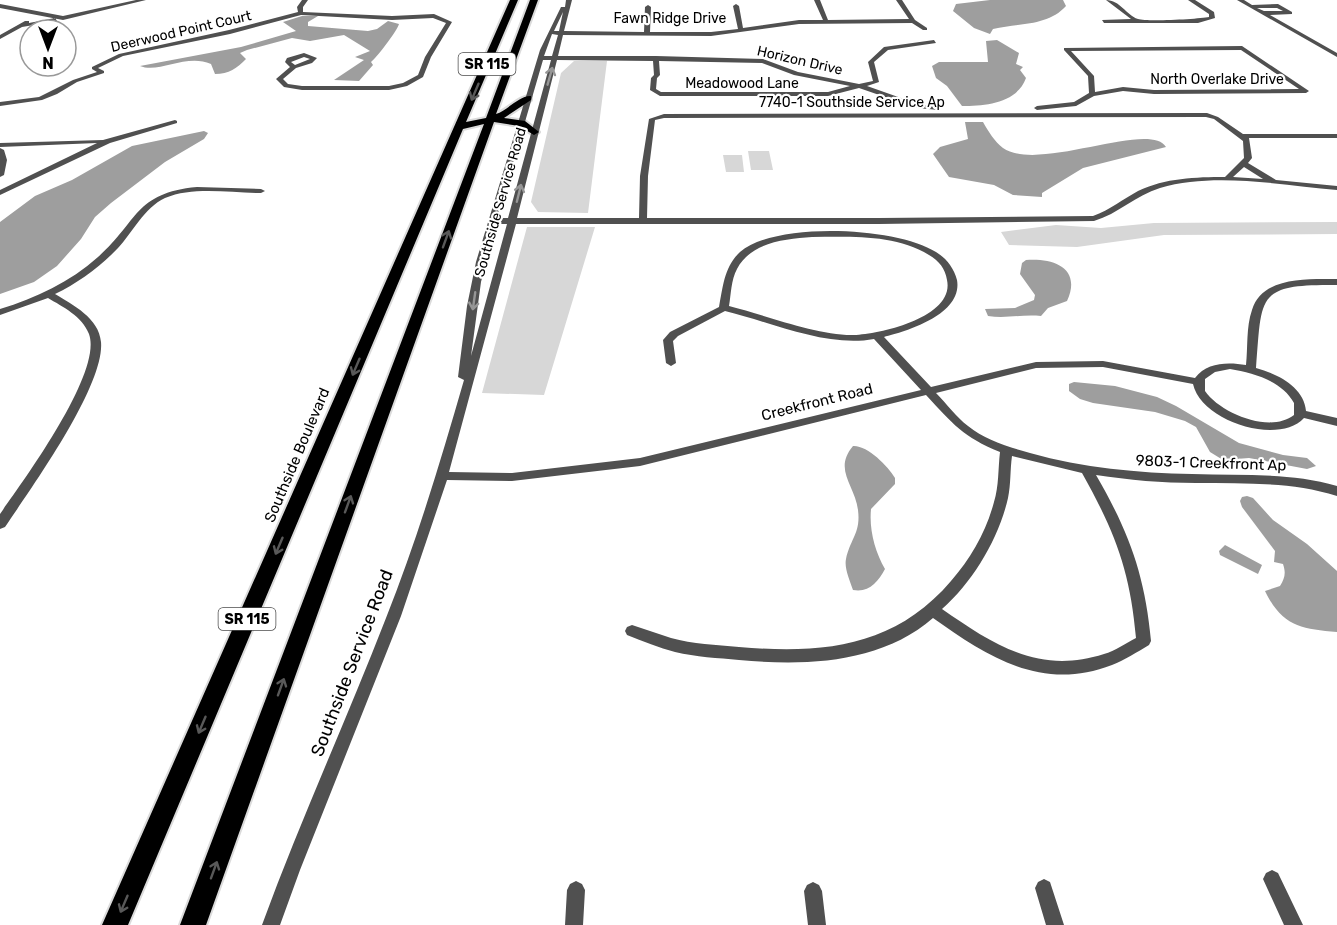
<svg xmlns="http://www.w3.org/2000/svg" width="1337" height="925" font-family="Rubik,sans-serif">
<rect width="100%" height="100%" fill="#fff"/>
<path fill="#d7d7d7" d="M574 61H607L588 213 538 212 531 202 561 73Z
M748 151H769L773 170H751Z
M723 155H742L744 172H726Z
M1337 222V234L1164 235 1077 247 1009 245 1001 232 1056 225 1101 228 1154 223Z
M527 227H595L544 395 482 393Z"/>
<path fill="#9e9e9e" d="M990 0H1063L1066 6C1048 26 1020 23 993 29L990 34 974 28 953 11 956 4Z
M302 16H318L308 22V26L368 31 377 29 388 21 399 24C397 31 377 57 371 62L373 65 359 81 334 80 364 60 355 57 370 51 344 35 310 41 292 38 247 50 240 53 246 59C237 68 229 74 215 74L211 64C186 53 159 74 140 66L241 47 296 31 283 22Z
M997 40 1019 53 1016 64 1023 67 1020 70 1026 78C1017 103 986 106 962 106L947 86 936 78 932 66 939 62H988L986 41Z
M965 122H983C988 131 995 142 1003 148 1039 173 1149 120 1166 147L1083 168 1042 193V197L1013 195 994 185 949 177 933 154 940 147 968 139Z
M204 131 208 133 204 139 165 162 111 203 95 217 81 239 57 266 34 282 0 294V222L35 196 72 180 132 146Z
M1026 260C1054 258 1082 268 1067 301L1048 308 1041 316C1022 314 1006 319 988 316L985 309 1015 308 1034 300 1035 295 1020 274 1022 263Z
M1074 382 1115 386 1157 397 1176 406 1239 443 1283 455 1307 458 1316 466 1307 469 1249 458 1223 460 1210 452 1196 427 1185 421 1155 412 1093 403 1080 399 1069 391V384Z
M853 446C867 445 888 466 895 478V484L871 509C869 530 875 551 885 569 878 582 869 593 853 590 850 581 844 568 846 559 850 539 861 533 858 510 855 485 833 470 853 446Z
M1247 496 1253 498 1273 520 1307 544 1337 571V632C1301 629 1282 626 1265 591L1280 586C1285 578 1286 573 1283 564L1274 562 1275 551 1242 507 1240 501 1242 497Z
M1225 545 1262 565 1258 574 1220 555 1219 551Z"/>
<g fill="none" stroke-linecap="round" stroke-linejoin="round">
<g stroke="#dbdbdb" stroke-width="4">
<path id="trunk" d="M510 0H518L466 122 486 118 530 0H538L496 114C508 110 520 95 531 96V100L504 118 525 121 539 132 534 135 519 126 494 122 206 925H180L484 124 463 129 128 925H102Z"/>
</g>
<path fill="#505050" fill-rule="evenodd" d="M136 0H146L63 20 0 8V4L63 16Z
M302 0H308L303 7V12L392 16 434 14 452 22 431 57 423 77 407 86 389 90H302L284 87 276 79 290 67 285 62 287 58 304 53 317 58 312 63 296 68 283 79 288 84 302 86H389L403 83 418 75 425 57 446 23 433 18 392 20 301 15 230 34 123 56 98 68 104 71V73L77 82 57 94 42 100 0 106V102L39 97 73 80 97 72 92 69V67L119 54 229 30 298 12 297 7ZM304 57 310 59 295 65 291 62Z
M566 0H572L564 31 644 32 645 7 648 5 651 7 650 32H711L738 29 733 6 736 4 739 6 743 28 799 20H823L814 0H820L828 20 909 19 896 0H902L915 20 927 28V30H923L912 23 799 24 711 36 563 35 558 56H656L763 59 798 72 859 84 873 81 868 62 884 47 934 40 936 43 888 50 874 62 879 82 867 86 918 104 942 108 939 110 917 108 859 88 828 96H660L650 90 651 78 654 75 653 61 557 60 517 218H639L640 176 649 119 664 114 1207 113 1218 117 1243 134H1337V138H1249L1252 158 1248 163 1276 180 1337 186V190C1281 185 1214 172 1160 188 1136 195 1118 214 1094 221L879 224H516L449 472 512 473 640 458 921 390 874 339C827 348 771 322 725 311L678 336 673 341 676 363 671 366 666 363 663 340 670 332 719 307C723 287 724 267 740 252 776 221 897 227 936 252 946 258 954 268 957 280 963 314 908 331 884 337L931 387 1036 362 1103 361 1195 378C1207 362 1228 362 1246 365 1248 347 1246 327 1252 310 1262 276 1309 279 1337 279V285C1256 284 1262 295 1256 368 1278 374 1304 387 1306 411L1337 418V426L1304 418C1278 446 1201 421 1193 384L1103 367 1036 368 936 393C947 404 956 417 968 426 985 440 1009 447 1030 453 1083 468 1138 473 1192 474 1242 476 1289 472 1337 486V496C1290 481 1245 484 1196 483 1162 483 1129 480 1096 475 1129 532 1145 575 1151 641L1149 645C1137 652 1125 660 1112 665 1042 692 988 657 933 618 880 664 805 666 739 660 718 658 696 657 675 652 659 648 643 641 627 635L625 631 627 627 632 625C645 629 658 634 671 638 693 644 716 645 739 647 821 654 894 648 951 581 971 558 986 532 994 502 999 486 998 469 1000 452 963 437 953 424 926 395L640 466 512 481 447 480 401 616 300 870 280 925H262C300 821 346 721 386 618 417 540 441 460 464 380L458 377 467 306 476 262 540 50 561 7H565ZM563 12 559 31H554ZM552 34 558 35 552 56H544ZM543 60H551L508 218H497ZM659 61 762 63 794 75 850 86 828 92H661L656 89 657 78 660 75ZM1206 117 1214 119 1243 141 1244 158 1225 177C1196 177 1165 178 1138 191 1123 199 1110 210 1093 216L879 218H647L648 176 655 120 664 118ZM1244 167 1263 179 1233 177ZM496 224H507L471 356 481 282ZM812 237C850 237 895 234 929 255 939 261 945 268 947 280 955 317 881 334 854 335 818 336 765 315 729 306 731 294 731 280 737 269 751 242 785 239 812 237ZM1230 369C1254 373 1282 381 1294 403V415C1270 434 1220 413 1205 391V379L1215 372ZM1012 456 1082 473C1115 532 1130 570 1136 638 1126 643 1115 651 1104 654 1039 675 994 645 942 609 973 582 999 538 1008 498 1011 484 1010 470 1012 456Z
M1106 0C1120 0 1126 15 1138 19 1147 22 1199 19 1209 17V14L1188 0H1195L1214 12 1215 18 1198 23H1104L1102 20 1131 19Z
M1237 0H1244L1252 5 1278 4 1292 12V14L1270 15 1337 53V57ZM1257 8H1277L1283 11H1264Z
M55 18 57 21 22 27 0 39V35L25 21H29V23Z
M1242 46 1309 91 1306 93 1154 94 1123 91 1094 96 1076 106 1037 110 1034 108 1037 106 1074 102 1089 93 1088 76 1064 50V48ZM1241 50 1299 89 1154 90 1123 87 1095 92 1094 76 1071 51Z
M175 120 177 121V123L110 143 0 195V190L97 143 0 147V143L103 140Z
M0 148 4 150 7 160 4 175 0 177Z
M197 187 261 189 265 191 261 193C231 193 193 186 165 198 144 208 133 232 118 248 100 267 78 283 55 294 73 305 99 318 101 342 105 386 30 490 5 527L0 529V514C23 481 103 373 89 334 82 316 63 307 48 298L0 315V309C36 298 70 282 98 257 138 222 134 193 197 187Z
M1272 870 1278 873 1303 925H1284L1263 879 1266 873Z
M1044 879 1050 882 1064 925H1046L1035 888 1038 882Z
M576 881 582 884 585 890 583 925H565L567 890 570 884Z
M813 882 819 885 822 891 826 925H808L804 891 807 885Z"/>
<use href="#trunk" fill="#000" fill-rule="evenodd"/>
</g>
<defs><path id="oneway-shaft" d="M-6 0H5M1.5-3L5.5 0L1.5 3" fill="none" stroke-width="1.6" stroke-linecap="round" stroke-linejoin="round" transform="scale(1.5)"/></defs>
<g stroke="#969696">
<use href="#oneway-shaft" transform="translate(550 76) rotate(-74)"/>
<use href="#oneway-shaft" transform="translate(519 193) rotate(-76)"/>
<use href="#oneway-shaft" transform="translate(474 301) rotate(98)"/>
</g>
<g stroke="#595959">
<use href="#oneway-shaft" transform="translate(475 92) rotate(113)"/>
<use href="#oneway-shaft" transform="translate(446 239) rotate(-70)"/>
<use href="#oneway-shaft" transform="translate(356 367) rotate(113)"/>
<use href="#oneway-shaft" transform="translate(348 504) rotate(-70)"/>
<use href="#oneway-shaft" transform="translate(279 546) rotate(113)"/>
<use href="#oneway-shaft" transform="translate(281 687) rotate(-70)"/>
<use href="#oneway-shaft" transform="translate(202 725) rotate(113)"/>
<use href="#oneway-shaft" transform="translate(214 870) rotate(-70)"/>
<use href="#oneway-shaft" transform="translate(124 904) rotate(113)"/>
</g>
<g text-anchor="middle" stroke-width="4.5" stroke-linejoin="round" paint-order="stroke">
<g font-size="14" fill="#000" stroke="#fff">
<text x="670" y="23">Fawn Ridge Drive</text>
<text transform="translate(181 31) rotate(-13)" y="5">Deerwood Point Court</text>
<text transform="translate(800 60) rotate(13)" y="5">Horizon Drive</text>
<text x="1217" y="84">North Overlake Drive</text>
<text x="742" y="88">Meadowood Lane</text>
<text x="852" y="107">7740-1 Southside Service Ap</text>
<text transform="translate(500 202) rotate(-74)" y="5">Southside Service Road</text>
</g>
<g fill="#fff" stroke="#4c4c4c" stroke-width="1.5">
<rect x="458.5" y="53" width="57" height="22" rx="4.5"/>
<rect x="218.5" y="608" width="57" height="22" rx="4.5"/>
</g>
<g font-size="14" font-weight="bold" fill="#000">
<text x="487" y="69">SR 115</text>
<text x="247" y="624">SR 115</text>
</g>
<g font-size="15" fill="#000" stroke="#fff">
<text transform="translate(817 402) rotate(-14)" y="5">Creekfront Road</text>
<text transform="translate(297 455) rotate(-67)" y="5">Southside Boulevard</text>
<text transform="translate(1211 463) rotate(2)" y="5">9803-1 Creekfront Ap</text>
</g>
<g font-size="18" fill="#000" stroke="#fff">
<text transform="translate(352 663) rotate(-69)" y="6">Southside Service Road</text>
</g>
</g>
<g transform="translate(48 48) rotate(180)"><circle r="28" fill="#ffffff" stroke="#999999" stroke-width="1.5"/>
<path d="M0-4.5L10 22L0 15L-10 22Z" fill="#000000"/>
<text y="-9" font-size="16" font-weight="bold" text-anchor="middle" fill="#000000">N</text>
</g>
</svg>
